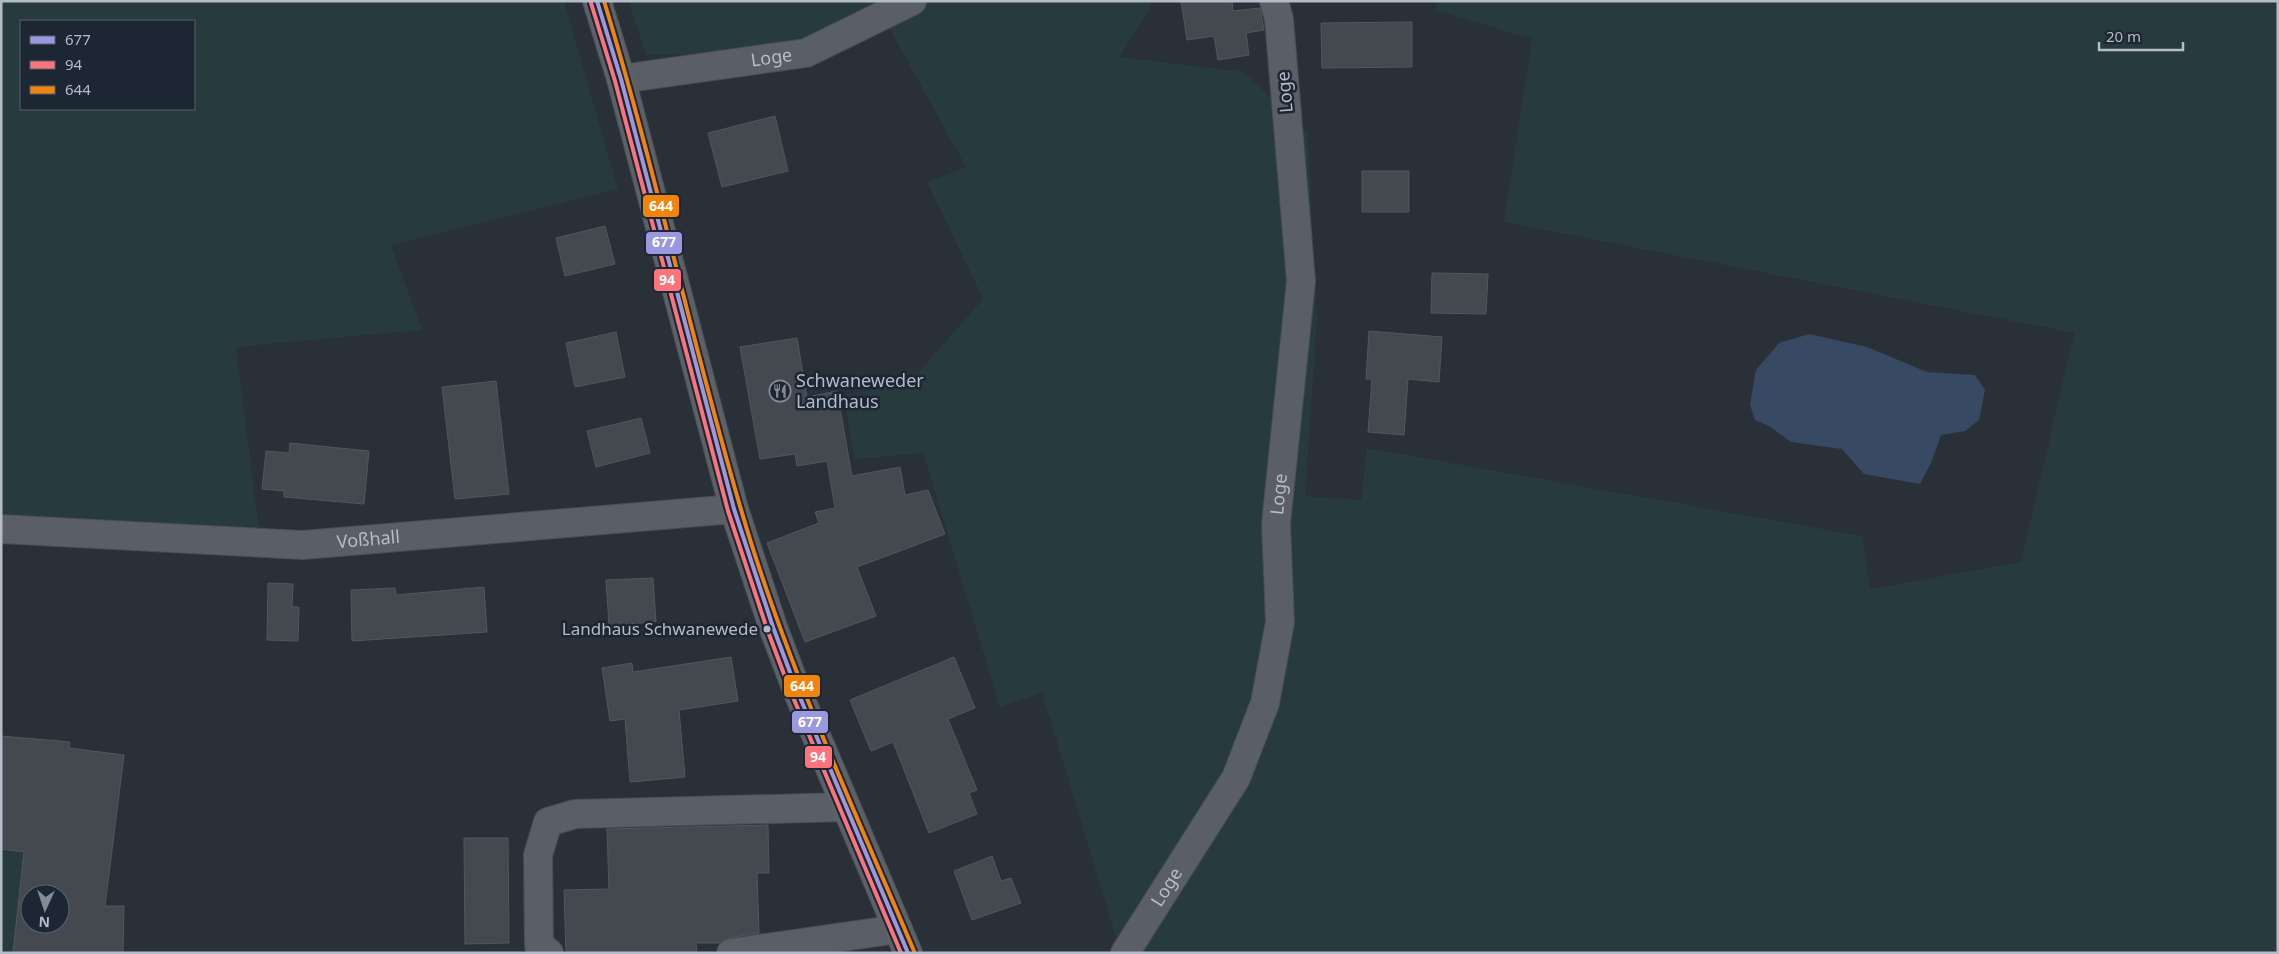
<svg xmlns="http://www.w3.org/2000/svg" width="2279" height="954" font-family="'Noto Sans',sans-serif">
<rect width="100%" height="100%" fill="#2a3038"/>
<path fill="#273a3e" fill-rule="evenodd" d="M1 1H564L618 189 391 245 422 330 236 347 259 528 1 514ZM21 21H194V109H21Z
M628 1H1154L1120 57 1244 72 1308 133 1317 318 1305 496 1361 500 1367 448 1862 536 1870 589 2021 562 2074 333 1504 222 1532 39 1436 10V1H2278V953H1121L1042 693 1000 707 923 453 854 459 844 395 908 384 983 299 927 182 966 167 877 6 795 41 704 55H646Z
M1 849 24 852 13 953H1Z"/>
<path fill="#384963" d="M1809 334 1867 347 1927 372 1975 375 1985 390 1979 420 1965 431 1941 435 1931 463 1920 484 1864 474 1842 449 1791 442 1769 426 1755 420 1750 405 1756 370 1779 343Z"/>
<path fill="#444950" stroke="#52575f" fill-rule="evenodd" d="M1181 1H1232L1233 11 1260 8 1264 30 1246 33 1249 55 1218 60 1214 36 1187 40Z
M1412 22V67L1322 68 1321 23Z
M775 116 788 171 722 187 708 133Z
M1362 171H1409V212H1362Z
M605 226 615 264 565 276 556 238Z
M1432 273 1488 274 1486 314 1431 313Z
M1369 331 1442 337 1439 382 1408 379 1404 435 1368 432 1372 379H1366Z
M616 332 625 377 575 387 566 343Z
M797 338 807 397 837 391 852 476 900 467 905 495 928 490 945 534 857 567 876 616 805 642 767 543 819 523 815 512 835 508 827 461 797 466 795 454 760 459 740 347Z
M496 381 509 494 455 499 442 387Z
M641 418 650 453 596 467 587 431Z
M290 443 369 451 364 504 284 497V491L262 489 266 451 289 453Z
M653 578 656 622 609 625 606 580Z
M268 583 293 584 292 607H299L298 641 267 640Z
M484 587 487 632 352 641 351 590 395 588 396 595Z
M731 657 738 701 679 710 685 777 630 782 625 719 610 721 602 668 632 663 633 672Z
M954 657 975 708 948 719 977 790 969 793 977 814 929 833 893 742 871 751 850 700Z
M1 736 70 742 69 748 124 755 105 906H124L123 953H13L24 852 1 849ZM30 894H60V924H30Z
M768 825 769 873H757L759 933 729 938 720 943H696L697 952 566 953 564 890 609 889 607 829Z
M464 838H508L509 943 465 944Z
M992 856 1001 881 1011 878 1021 903 972 920 954 871Z"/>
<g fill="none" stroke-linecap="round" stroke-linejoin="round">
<g stroke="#484c53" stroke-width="30">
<g id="minor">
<path id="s1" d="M621 79 806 53 912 1"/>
<path id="s2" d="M1 529 303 545 734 509"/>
<path d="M549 953 539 945 538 855 548 822 575 814 846 807"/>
<path d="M731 953 898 929"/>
<path id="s3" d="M1125 953 1236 778 1265 703 1280 622 1276 524 1301 281 1279 19 1274 1"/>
</g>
</g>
<g stroke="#484c55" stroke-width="30">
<path id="major" d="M597 1 621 79 734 509 773 627 796 688 908 953"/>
</g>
<use href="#minor" stroke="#5a5e66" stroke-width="28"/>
<use href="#major" stroke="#5c6168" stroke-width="28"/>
<g stroke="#1d2633" stroke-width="8">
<path id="bus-1" d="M597 1 621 79 734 509 773 627 796 688 908 953"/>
</g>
<g stroke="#1d2633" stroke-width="8">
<path id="bus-2" d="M591 3 615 81 728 511 767 629 790 690 901 953"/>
</g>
<g stroke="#1d2633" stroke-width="8">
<path id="bus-3" d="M604 1C655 168 691 339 740 506 784 659 852 804 914 951"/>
</g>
<use href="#bus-1" stroke="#9b98e0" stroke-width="4"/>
<use href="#bus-2" stroke="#fc747b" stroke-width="4"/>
<use href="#bus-3" stroke="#f1840d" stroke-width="4"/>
</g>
<defs>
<g id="restaurant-ring" transform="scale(1.125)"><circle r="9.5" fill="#1d2633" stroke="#848b96" stroke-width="1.5"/><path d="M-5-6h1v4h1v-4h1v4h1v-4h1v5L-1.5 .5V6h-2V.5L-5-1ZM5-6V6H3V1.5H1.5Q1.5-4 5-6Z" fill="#848b96"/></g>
</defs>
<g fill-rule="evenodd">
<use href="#restaurant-ring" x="780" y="391"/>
</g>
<circle fill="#b4bcc9" stroke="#1d2633" stroke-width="2" cx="767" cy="629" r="4.5"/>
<g text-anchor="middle" stroke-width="5" stroke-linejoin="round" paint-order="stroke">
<g font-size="17" fill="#b4bcc9" stroke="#1d2633" text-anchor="end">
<text x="758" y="635">Landhaus Schwanewede</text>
</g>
<g font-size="18" fill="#b4bcc9" stroke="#1d2633">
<text dy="6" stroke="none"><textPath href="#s1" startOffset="152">Loge</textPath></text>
<text transform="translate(1285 92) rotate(-95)" y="6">Loge</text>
<text dy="6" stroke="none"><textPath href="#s3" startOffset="498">Loge</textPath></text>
<text dy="6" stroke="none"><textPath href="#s2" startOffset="368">Voßhall</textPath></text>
<text dy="6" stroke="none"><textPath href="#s3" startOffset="78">Loge</textPath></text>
</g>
<g font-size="18" fill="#b4bcc9" stroke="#1d2633" text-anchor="start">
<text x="796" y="387">Schwaneweder<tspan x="796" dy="21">Landhaus</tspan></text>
</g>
</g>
<g stroke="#1d2633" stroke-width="2">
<rect x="642" y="194" width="38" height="24" rx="5" fill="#f1840d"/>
<rect x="645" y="231" width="38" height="24" rx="5" fill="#9b98e0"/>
<rect x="653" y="268" width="29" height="24" rx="5" fill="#fc747b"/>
<rect x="783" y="674" width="38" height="24" rx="5" fill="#f1840d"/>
<rect x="791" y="710" width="38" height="24" rx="5" fill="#9b98e0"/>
<rect x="804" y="745" width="29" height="24" rx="5" fill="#fc747b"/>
</g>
<g font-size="14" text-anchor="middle" font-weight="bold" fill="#fff">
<text x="661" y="211">644</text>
<text x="664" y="247">677</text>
<text x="667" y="285">94</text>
<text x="802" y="691">644</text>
<text x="810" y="727">677</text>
<text x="818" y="762">94</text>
</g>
<rect width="2279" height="954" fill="none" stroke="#b4bcc9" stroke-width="5"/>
<rect x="20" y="20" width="175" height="90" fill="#1d2633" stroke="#59626f"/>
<rect x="30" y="36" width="25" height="8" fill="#9b98e0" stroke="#59626f"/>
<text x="65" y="45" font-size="15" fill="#b4bcc9">677</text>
<rect x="30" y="61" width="25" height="8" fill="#fc747b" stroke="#59626f"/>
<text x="65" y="70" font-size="15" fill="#b4bcc9">94</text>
<rect x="30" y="86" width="25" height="8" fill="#f1840d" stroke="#59626f"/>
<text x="65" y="95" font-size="15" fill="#b4bcc9">644</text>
<g transform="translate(45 909) rotate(183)"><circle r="24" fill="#1d2633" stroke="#59626f"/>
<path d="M0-4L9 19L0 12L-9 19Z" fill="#848b96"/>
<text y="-8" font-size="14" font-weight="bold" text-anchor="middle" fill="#b4bcc9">N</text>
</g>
<path d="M2099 42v8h84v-8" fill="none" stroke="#b4bcc9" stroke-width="2.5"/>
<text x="2106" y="42" font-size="15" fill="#b4bcc9" stroke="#1d2633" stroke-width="4" paint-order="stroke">20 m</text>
</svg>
